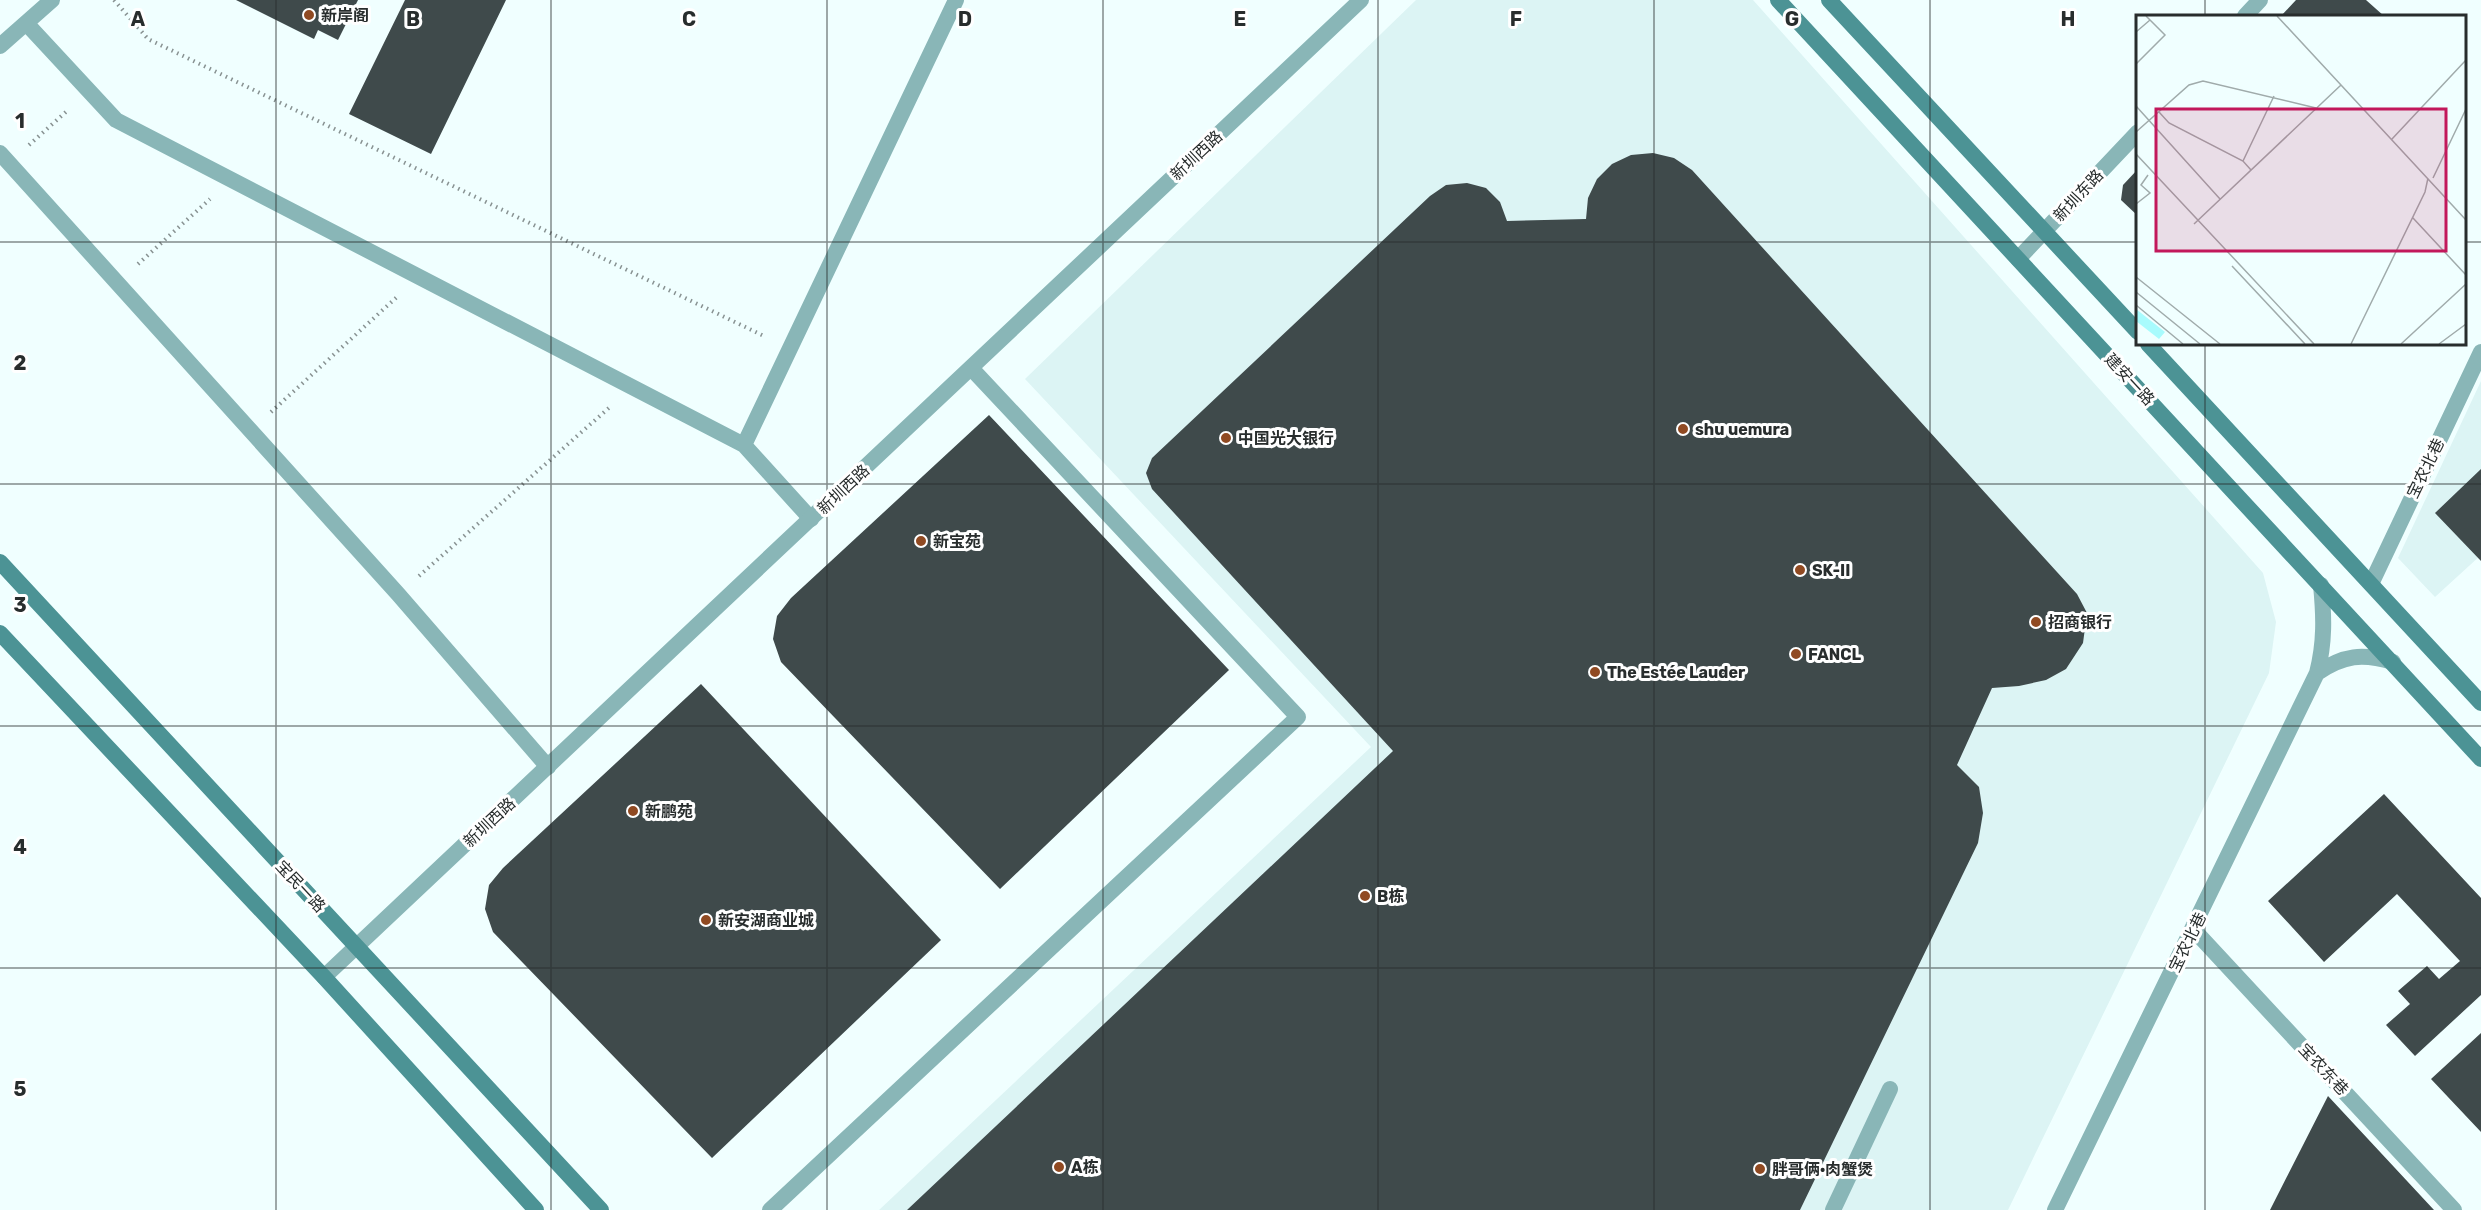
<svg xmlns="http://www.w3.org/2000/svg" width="2481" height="1210" font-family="Rubik,'Noto Sans SC',sans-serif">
<rect width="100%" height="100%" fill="#f0ffff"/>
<path fill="#dcf4f4" d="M1416 0H1753L2263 573 2276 622 2269 673 2008 1210H879L1371 747 1025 379Z
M2481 381V555L2435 597 2398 558Z"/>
<path fill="#3f4a4b" d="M236 0H358L338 40 318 30 314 39Z
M405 0H506L431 154 349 114Z
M2296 0H2366L2384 16H2281Z
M1653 153 1674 158 1692 170 2077 594 2087 613 2083 643 2066 669 2046 680 2019 686 1992 688 1957 765 1979 787 1983 813 1978 843 1800 1210H907L1393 751 1152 489 1146 473 1152 458 1430 196 1446 185 1467 183 1486 188 1500 202 1507 221 1586 219 1588 198 1597 179 1612 164 1631 155Z
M2138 169V216L2121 200 2123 185Z
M989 415 1229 670 1000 889 781 662 773 639 777 616 791 598Z
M2481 469V561L2435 513Z
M701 684 941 940 712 1158 493 932 485 909 489 885 503 868Z
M2384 794 2481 898V995L2415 1056 2386 1025 2410 1004 2398 991 2427 966 2439 979 2460 961 2397 894 2324 962 2268 901Z
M2481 1033V1132L2431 1079Z
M2328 1096 2434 1210H2270Z"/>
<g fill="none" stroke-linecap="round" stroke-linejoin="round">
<path stroke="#889292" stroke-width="4" stroke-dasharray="1.5 4.5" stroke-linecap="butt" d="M114 0 148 39 766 337
M29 145 68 110
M138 264 210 199
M271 412 398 296
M419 576 611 406"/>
<path stroke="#89b6b7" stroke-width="16" d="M770 1210 1298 717 971 368
M1833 1210 1890 1089"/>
<path stroke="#89b6b7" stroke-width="16" d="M26 23 116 120 744 445 811 519
M0 46 52 0
M0 153 398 594 548 767
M744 445 956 0
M2371 584 2481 352
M2317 673C2344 655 2362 653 2393 662
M2193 929 2454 1210
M2055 1210 2317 673C2325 642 2324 616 2321 585"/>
<path stroke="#89b6b7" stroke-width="16" d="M2245 16 2260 0
M2018 259 2138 132
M324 977 1361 0"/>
<path stroke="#4c9395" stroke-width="16" d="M1778 0 2481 759
M1829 0 2138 332
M2148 344 2481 703
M0 562 601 1210
M0 633 324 977 536 1210"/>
</g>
<path fill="none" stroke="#282d2d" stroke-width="1.5" stroke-opacity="0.55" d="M276 0V1210M551 0V1210M827 0V1210M1103 0V1210M1378 0V1210M1654 0V1210M1930 0V1210M2205 0V16M0 242H2138M2464 242H2481M2205 344V1210M0 484H2481M0 726H2481M0 968H2481"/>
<g fill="#904a22" stroke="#fff" stroke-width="2">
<circle cx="309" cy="15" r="6"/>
<circle cx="1683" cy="429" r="6"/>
<circle cx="1226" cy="438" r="6"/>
<circle cx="921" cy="541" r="6"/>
<circle cx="1800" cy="570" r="6"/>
<circle cx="2036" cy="622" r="6"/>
<circle cx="1796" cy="654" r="6"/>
<circle cx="1595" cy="672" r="6"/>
<circle cx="633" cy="811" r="6"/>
<circle cx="1365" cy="896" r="6"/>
<circle cx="706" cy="920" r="6"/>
<circle cx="1059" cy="1167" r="6"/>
<circle cx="1760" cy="1169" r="6"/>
</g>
<g text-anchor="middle" stroke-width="6" stroke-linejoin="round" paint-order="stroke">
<g font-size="16" font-weight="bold" fill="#282d2d" stroke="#fff" text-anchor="start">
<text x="321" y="21">新岸阁</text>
<text x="1695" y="435">shu uemura</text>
<text x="1238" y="444">中国光大银行</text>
<text x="933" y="547">新宝苑</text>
<text x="1812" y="576">SK-II</text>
<text x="2048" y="628">招商银行</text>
<text x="1808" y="660">FANCL</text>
<text x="1607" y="678">The Estée Lauder</text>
<text x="645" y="817">新鹏苑</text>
<text x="1377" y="902">B栋</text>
<text x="718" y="926">新安湖商业城</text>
<text x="1071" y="1173">A栋</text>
<text x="1772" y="1175">胖哥俩·肉蟹煲</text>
</g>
<g font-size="16" fill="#282d2d" stroke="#fff">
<text transform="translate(1196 155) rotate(-43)" y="6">新圳西路</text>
<text transform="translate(2078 195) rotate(-47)" y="6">新圳东路</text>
<text transform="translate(2130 379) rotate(47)" y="6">建安一路</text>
<text transform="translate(2425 468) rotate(-64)" y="6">宝农北巷</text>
<text transform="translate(843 489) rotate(-43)" y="6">新圳西路</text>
<text transform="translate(489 822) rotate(-43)" y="6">新圳西路</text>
<text transform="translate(301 886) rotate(47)" y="6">宝民一路</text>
<text transform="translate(2187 942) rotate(-64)" y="6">宝农北巷</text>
<text transform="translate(2324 1069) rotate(47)" y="6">宝农东巷</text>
</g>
</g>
<g transform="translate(2136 15)">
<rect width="330" height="330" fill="#f0ffff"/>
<path d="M0 294 29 317 23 324 0 306Z" fill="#a8fbfd"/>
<path fill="none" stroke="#a0abab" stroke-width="1.5" d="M141 1 330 205M0 17 14 5M0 49 29 20 10 1M0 91 84 184M23 97 33 108 107 146 115 155M0 117 53 70 67 66 180 93M256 124 330 45M0 139 178 329M107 146 138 81M297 163 330 94M0 189 14 178 5 170 12 160M277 203 330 260M58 209 205 70M96 251 169 329M0 262 84 329M0 277 64 329M0 290 47 329M215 329 289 177 292 163M265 329 330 269M303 329 330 309"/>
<path fill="#c2185b" fill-opacity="0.15" stroke="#c2185b" stroke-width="3" d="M20 94H310V236H20Z"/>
<rect width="330" height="330" fill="none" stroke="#282d2d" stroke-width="3"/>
</g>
<g font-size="20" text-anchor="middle" font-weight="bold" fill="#282d2d" stroke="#fff" stroke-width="6" stroke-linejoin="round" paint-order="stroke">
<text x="138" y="26">A</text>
<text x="413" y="26">B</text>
<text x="689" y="26">C</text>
<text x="965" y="26">D</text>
<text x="1240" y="26">E</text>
<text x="1516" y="26">F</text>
<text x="1792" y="26">G</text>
<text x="2068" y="26">H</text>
<text x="20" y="128">1</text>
<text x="20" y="370">2</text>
<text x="20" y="612">3</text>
<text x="20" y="854">4</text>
<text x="20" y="1096">5</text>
</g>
</svg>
